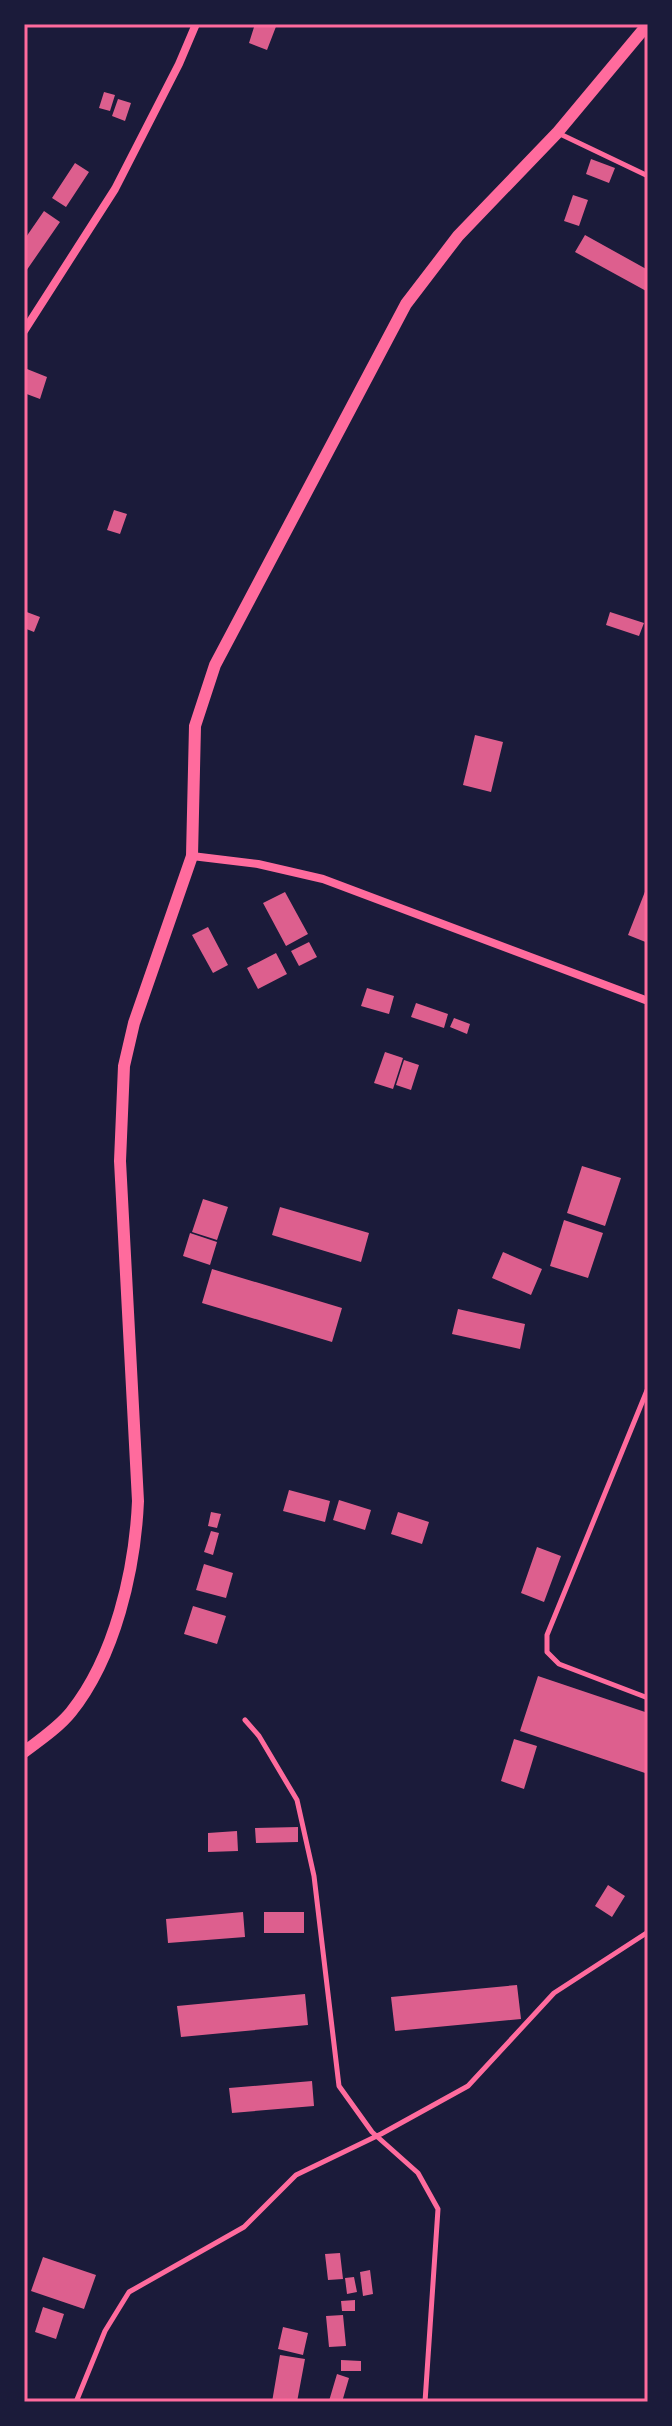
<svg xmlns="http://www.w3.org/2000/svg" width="672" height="2426" font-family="'Exo 2',sans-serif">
<rect width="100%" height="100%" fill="#1b1b3a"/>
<path fill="#dd5f8e" d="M255 24H277L267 50 249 43Z
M104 92 115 95 110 111 99 108Z
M118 99 131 103 125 121 112 116Z
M591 159 615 168 609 183 586 174Z
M75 163 89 172 66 207 52 198Z
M573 195 588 200 579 226 564 221Z
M44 211 60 222 24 274V240Z
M585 235 648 270V292L575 252Z
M27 369 47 377 40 399 24 393Z
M114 510 127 514 120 534 107 530Z
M24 611 40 617 34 632 24 628Z
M610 612 644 623 639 636 606 625Z
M475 735 503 742 491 792 463 785Z
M648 884V943L628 935Z
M285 892 308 934 286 946 263 903Z
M208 927 228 965 213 973 192 935Z
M309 942 317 957 299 966 291 951Z
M276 953 287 974 258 989 247 968Z
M367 988 394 996 389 1014 361 1006Z
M416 1003 448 1014 444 1028 411 1017Z
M454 1018 470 1024 467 1034 450 1027Z
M385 1052 403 1058 393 1089 374 1083Z
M404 1060 419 1065 411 1090 396 1085Z
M582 1166 621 1178 605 1226 567 1213Z
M203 1199 228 1207 217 1240 192 1232Z
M280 1207 369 1233 361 1262 272 1235Z
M564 1220 603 1233 588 1278 550 1266Z
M190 1233 217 1242 210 1265 183 1256Z
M503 1252 542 1269 531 1295 492 1278Z
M212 1269 342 1308 332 1342 202 1303Z
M458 1309 525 1324 520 1349 452 1334Z
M289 1490 330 1501 325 1522 283 1511Z
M339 1500 371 1510 365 1530 333 1520Z
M211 1512 221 1514 217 1528 208 1526Z
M398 1512 429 1522 422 1544 391 1534Z
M211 1531 219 1533 213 1555 204 1552Z
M537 1547 561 1556 544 1602 521 1593Z
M204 1564 233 1573 226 1598 196 1590Z
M193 1606 226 1616 217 1644 184 1634Z
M538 1676 648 1713V1774L520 1731Z
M514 1739 537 1746 524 1789 501 1781Z
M298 1827V1842L256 1843 255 1828Z
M237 1831 238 1851 208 1852V1833Z
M608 1885 625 1896 612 1917 595 1906Z
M243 1912 245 1937 168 1943 166 1919Z
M264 1912H304V1933H264Z
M517 1985 521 2019 395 2031 391 1997Z
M305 1994 308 2025 181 2037 177 2006Z
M312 2081 314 2106 232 2113 229 2088Z
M340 2253 343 2279 328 2280 325 2254Z
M43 2257 96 2275 84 2309 31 2291Z
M370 2270 373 2294 363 2296 360 2272Z
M354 2277 357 2292 347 2294 345 2278Z
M355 2300V2311H342L341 2301Z
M43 2307 64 2314 56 2339 35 2332Z
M343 2315 346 2346 329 2347 326 2316Z
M283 2327 308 2333 303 2355 278 2349Z
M280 2355 305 2359 297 2402H272Z
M341 2360 361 2361V2371H341Z
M337 2374 349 2378 342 2402 329 2401Z"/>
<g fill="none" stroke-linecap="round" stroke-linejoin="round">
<path stroke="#ff6b9d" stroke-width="5" d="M558 133 648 176
M648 1388 547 1635V1652L559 1664 648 1698
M245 1720 259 1736 297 1800 314 1876 339 2086 372 2132 418 2173 438 2209 425 2402
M76 2402 105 2331 129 2292 244 2227 296 2175 381 2134 468 2086 554 1993 648 1932"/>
<path stroke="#ff6b9d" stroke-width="8" d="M24 331 115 189 179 64 196 24
M192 856 258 864 323 879 648 1001"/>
<path stroke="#ff6b9d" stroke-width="12" d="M24 1752C40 1740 59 1727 71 1712 115 1657 135 1570 138 1501L120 1161 124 1066 134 1023 192 856 195 726 215 665 406 304 458 236 557 133 648 24"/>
</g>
<rect width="672" height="2426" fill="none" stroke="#1b1b3a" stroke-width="52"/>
<rect x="26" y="26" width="620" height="2374" fill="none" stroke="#ff6b9d" stroke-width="3"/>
</svg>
